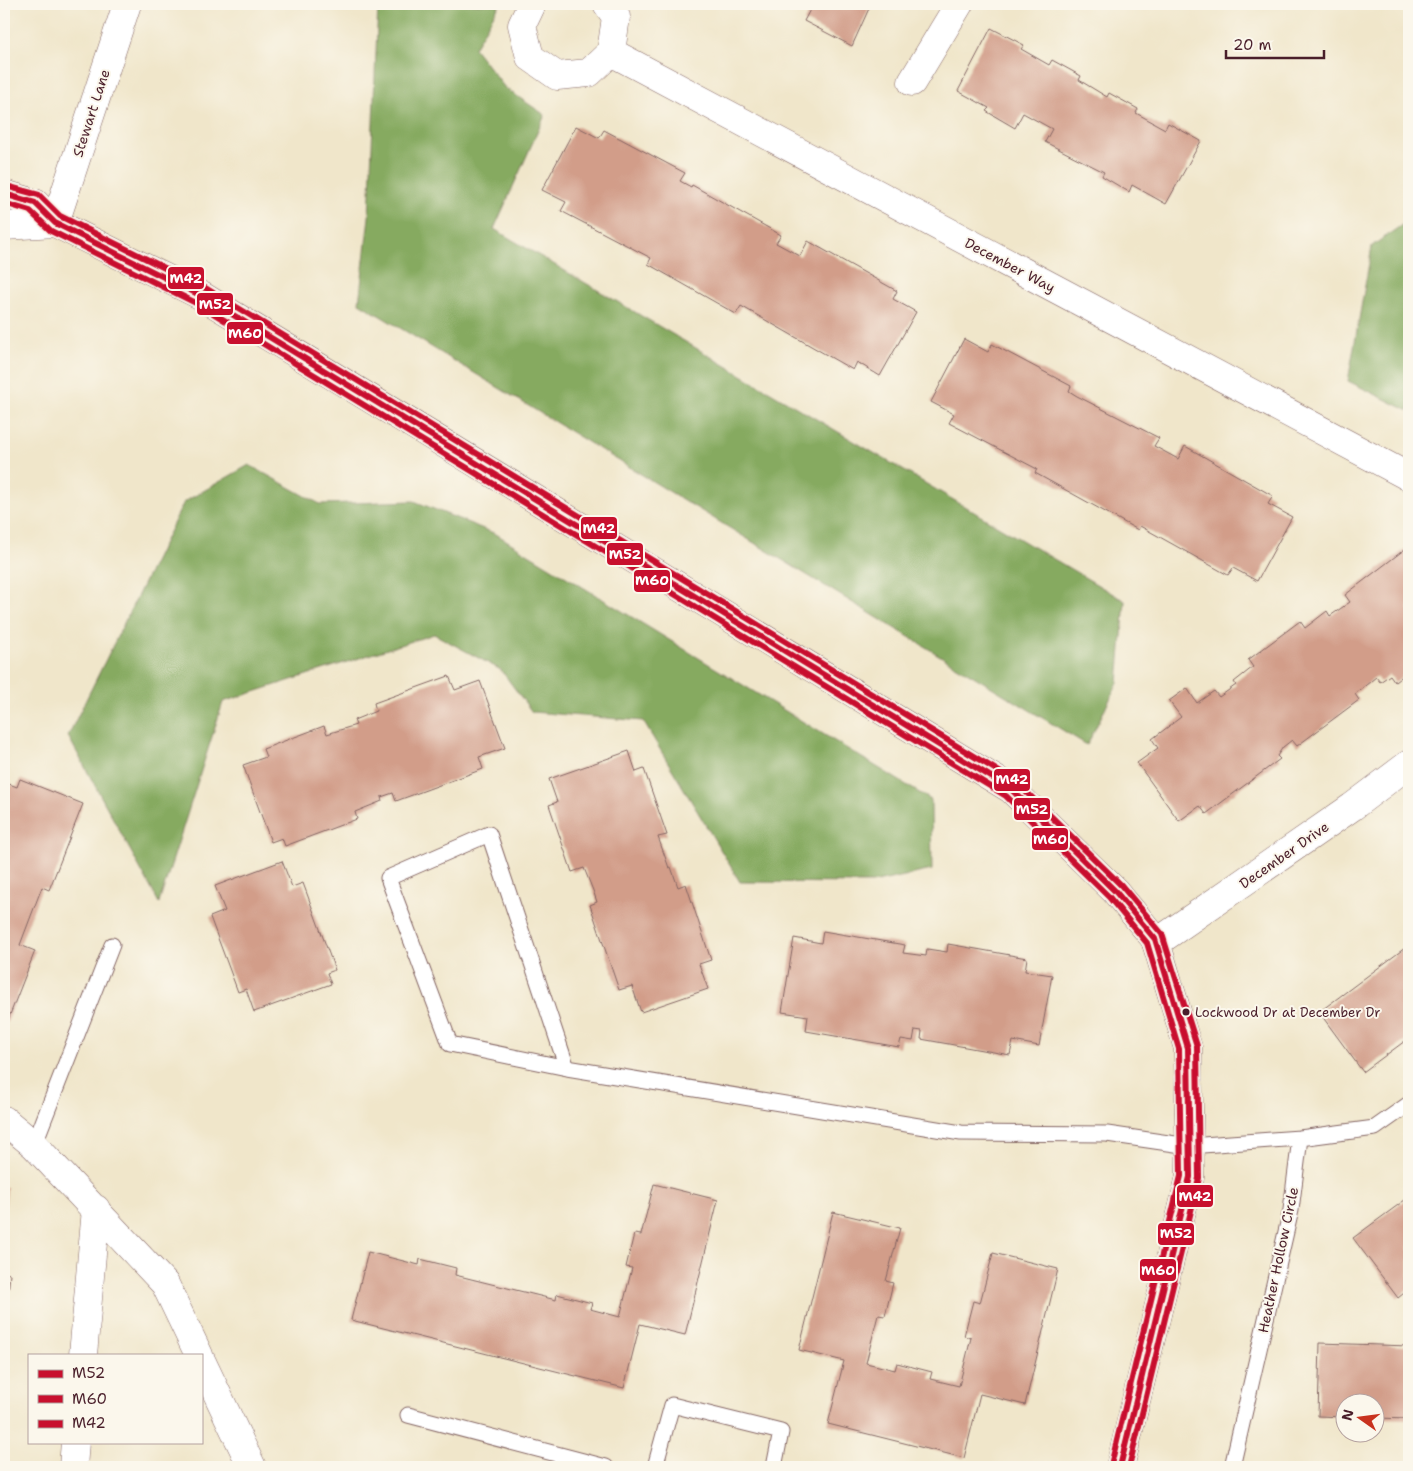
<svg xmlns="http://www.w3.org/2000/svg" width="1413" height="1471" font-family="'Shantell Sans',sans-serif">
<rect width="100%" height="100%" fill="#fbf7ec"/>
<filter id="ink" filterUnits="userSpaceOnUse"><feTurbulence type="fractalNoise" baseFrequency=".02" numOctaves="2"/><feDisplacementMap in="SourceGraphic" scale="10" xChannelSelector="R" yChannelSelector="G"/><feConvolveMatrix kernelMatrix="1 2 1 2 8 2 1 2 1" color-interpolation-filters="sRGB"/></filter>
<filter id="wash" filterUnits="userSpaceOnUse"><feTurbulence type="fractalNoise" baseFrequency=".0096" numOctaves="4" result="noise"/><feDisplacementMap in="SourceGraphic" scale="20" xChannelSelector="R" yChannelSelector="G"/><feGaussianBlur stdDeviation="1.12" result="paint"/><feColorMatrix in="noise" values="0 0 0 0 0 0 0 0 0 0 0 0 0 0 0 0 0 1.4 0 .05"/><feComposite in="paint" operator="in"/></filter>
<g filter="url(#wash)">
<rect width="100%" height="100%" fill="#f0e6ca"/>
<path fill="#86aa60" stroke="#686446" d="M378 4H500L474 48 505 88 545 115 494 229 1125 601 1118 683 1087 745 359 303 369 217Z
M1409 220V411L1348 381 1372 246Z
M249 465 320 504 414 501 496 534 931 800 932 870 872 883 740 882 643 721 532 712 501 670 434 634 223 702 159 903 68 736 184 502Z"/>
<g id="blocks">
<path fill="#d29d89" d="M813 4H871L852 46 804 21Z
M991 28 1024 45 1021 49 1049 65 1052 60 1081 76 1079 80 1107 97 1109 93 1138 109 1136 113 1165 129 1168 123 1201 141 1166 204 1132 185 1129 192 1102 176 1104 172 1045 142 1052 129 1023 113 1015 128 986 111 989 108 958 91Z
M576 126 599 138 604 130 685 173 680 181 691 187 692 185 781 235 776 243 800 256 808 241 897 291 893 299 916 312 880 376 857 362 853 370 741 306 736 314 648 264 651 258 561 211 566 202 542 190Z
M964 339 988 352 992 344 1071 386 1069 391 1077 396 1159 438 1154 446 1178 459 1185 446 1273 496 1268 504 1292 517 1257 581 1233 568 1228 575 1140 526 1138 530 1035 473 1037 469 949 423 954 414 931 402Z
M1409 546V671L1395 682 1390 675 1380 682 1376 677 1355 694 1359 700 1297 746 1292 740 1283 747 1277 756 1280 759 1206 814 1200 806 1179 821 1137 763 1158 748 1152 739 1181 717 1169 701 1187 688 1197 703 1214 691 1219 697 1236 685 1234 682 1253 667 1248 660 1300 621 1305 628 1327 611 1330 616 1350 602 1345 595Z
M449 676 455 690 480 681 505 748 479 757 483 769 396 801 393 793 381 797 382 801 355 812 357 819 285 846 282 838 271 842 243 765 266 757 263 749 324 726 327 734 356 725 354 720 376 711 374 703Z
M629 751 636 772 644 769 667 835 658 837 669 868 671 867 678 887 686 884 711 960 699 964 708 989 641 1012 632 986 619 990 590 905 597 902 594 893 584 868 572 872 549 805 557 802 549 779Z
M20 779 83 804 49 890 42 887 20 945 35 951 4 1030V782L17 787Z
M282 861 292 887 303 883 335 970 327 973 331 984 254 1012 246 989 238 992 210 917 225 911 215 886Z
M823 931 905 945 903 953 926 956 927 949 947 952 948 944 1027 958 1025 971 1052 975 1039 1046 1013 1041 1010 1055 921 1039 922 1031 915 1030 913 1041 901 1039 899 1047 806 1031 808 1016 782 1012 794 938 821 943Z
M1409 945V1038L1363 1072 1319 1012Z
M654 1184 718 1200 685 1335 640 1324 624 1388 351 1320 368 1252 419 1265 420 1259 456 1268 455 1275 556 1300 557 1294 592 1303 590 1309 620 1317 632 1268 626 1267 634 1234 641 1235Z
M4 1187H7L5 1210H4Z
M1409 1197V1289L1398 1298 1353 1238Z
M833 1212 900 1228 886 1281 893 1283 885 1316 878 1315 866 1363 895 1370 897 1363 932 1372 930 1379 959 1386 971 1338 964 1336 973 1301 980 1303 993 1253 1058 1269 1025 1405 980 1394 964 1458 828 1424 844 1361 799 1350Z
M4 1273 10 1274 5 1324H4Z
M1320 1343 1409 1346V1419L1376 1418V1404H1346V1417L1318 1416Z"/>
</g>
</g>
<g filter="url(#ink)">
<use href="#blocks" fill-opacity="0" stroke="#846563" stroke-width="1"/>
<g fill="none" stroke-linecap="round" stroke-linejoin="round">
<g stroke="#846563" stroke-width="17">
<path id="service" d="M567 1068 489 834 388 878 450 1044 567 1068 961 1133 1107 1134 1189 1146 1300 1138
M34 1145 112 945
M408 1415 606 1467
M655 1467 672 1405 781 1432 774 1467
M1232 1467 1291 1210 1300 1138 1375 1128 1409 1104"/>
</g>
<g stroke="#846563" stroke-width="29">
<path id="minor" d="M532 4 522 25 530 57 557 76 589 73 611 52 616 17 607 4
M611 52 1409 477
M912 82 959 4
M55 223 127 4
M1156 943 1352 807 1409 764
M4 1120 34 1145 165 1284 199 1355
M83 1355 96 1209
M201 1360 252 1467
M73 1467 75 1442"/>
</g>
<g stroke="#846563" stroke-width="29">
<path id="tertiary" d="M4 194 35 203 55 223 202 296 1011 789 1115 891 1155 939 1188 1048 1190 1177 1120 1467
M4 226 55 223"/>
</g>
<use href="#service" stroke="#fff" stroke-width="15"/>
<use href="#minor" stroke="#fff" stroke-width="28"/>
<use href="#tertiary" stroke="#fff" stroke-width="28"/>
<g stroke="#fbf7ec" stroke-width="10">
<path id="bus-1" d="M4 194 35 203 55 223 202 296 1011 789 1115 891 1155 939 1188 1048 1190 1177 1120 1467"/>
</g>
<g stroke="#fbf7ec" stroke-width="10">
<path id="bus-2" d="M4 203 30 211 51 231 198 304 1006 796 1109 897 1147 943 1179 1049 1181 1176 1111 1465"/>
</g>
<g stroke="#fbf7ec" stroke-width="10">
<path id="bus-3" d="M6 186 39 195 60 216 207 289 1016 782 1121 885 1162 934 1197 1046 1199 1178 1129 1467"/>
</g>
<use href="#bus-1" stroke="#c8102e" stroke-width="6"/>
<use href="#bus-2" stroke="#c8102e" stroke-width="6"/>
<use href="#bus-3" stroke="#c8102e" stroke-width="6"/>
</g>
</g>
<circle fill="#4a1f2b" stroke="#fbf7ec" stroke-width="2" cx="1186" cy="1012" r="4.5"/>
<g text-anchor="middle" stroke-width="4" stroke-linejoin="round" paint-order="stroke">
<g font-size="13" fill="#4a1f2b" stroke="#fbf7ec" text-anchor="start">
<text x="1195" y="1017">Lockwood Dr at December Dr</text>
</g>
<g font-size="14" fill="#4a1f2b" stroke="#fbf7ec">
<text transform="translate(91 113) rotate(-72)" y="5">Stewart Lane</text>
<text transform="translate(1010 265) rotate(28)" y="5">December Way</text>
<text transform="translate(1284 855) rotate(-35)" y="5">December Drive</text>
<text transform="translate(1278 1260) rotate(-78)" y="5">Heather Hollow Circle</text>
</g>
</g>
<g stroke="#fbf7ec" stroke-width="2">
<rect x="167" y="266" width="38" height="24" rx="5" fill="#c8102e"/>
<rect x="196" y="292" width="38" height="24" rx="5" fill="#c8102e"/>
<rect x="226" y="321" width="38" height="24" rx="5" fill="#c8102e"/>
<rect x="580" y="516" width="38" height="24" rx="5" fill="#c8102e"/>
<rect x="606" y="542" width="38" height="24" rx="5" fill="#c8102e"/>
<rect x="633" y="569" width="38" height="24" rx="5" fill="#c8102e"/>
<rect x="993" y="768" width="38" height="24" rx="5" fill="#c8102e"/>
<rect x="1013" y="797" width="38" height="24" rx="5" fill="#c8102e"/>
<rect x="1031" y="827" width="38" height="24" rx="5" fill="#c8102e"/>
<rect x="1176" y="1184" width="38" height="24" rx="5" fill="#c8102e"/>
<rect x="1157" y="1222" width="38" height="24" rx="5" fill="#c8102e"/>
<rect x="1139" y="1258" width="38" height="24" rx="5" fill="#c8102e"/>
</g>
<g font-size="14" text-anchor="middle" font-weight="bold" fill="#fff">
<text x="186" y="283">M42</text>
<text x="215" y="309">M52</text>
<text x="245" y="338">M60</text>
<text x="599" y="533">M42</text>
<text x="625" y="559">M52</text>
<text x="652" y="585">M60</text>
<text x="1012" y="784">M42</text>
<text x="1032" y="814">M52</text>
<text x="1050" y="844">M60</text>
<text x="1195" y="1201">M42</text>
<text x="1176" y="1238">M52</text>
<text x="1158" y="1275">M60</text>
</g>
<rect width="1413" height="1471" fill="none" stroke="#fbf7ec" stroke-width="20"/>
<rect x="28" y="1354" width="175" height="90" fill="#fbf7ec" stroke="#b4a19f"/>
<rect x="38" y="1370" width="25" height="8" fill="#c8102e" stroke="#b4a19f"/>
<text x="72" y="1378" font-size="15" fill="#4a1f2b">M52</text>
<rect x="38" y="1395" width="25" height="8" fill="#c8102e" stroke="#b4a19f"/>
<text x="72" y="1404" font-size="15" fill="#4a1f2b">M60</text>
<rect x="38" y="1420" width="25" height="8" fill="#c8102e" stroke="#b4a19f"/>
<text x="72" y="1428" font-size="15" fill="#4a1f2b">M42</text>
<g transform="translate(1360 1418) rotate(284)"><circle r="24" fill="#fbf7ec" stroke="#b4a19f"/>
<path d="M0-4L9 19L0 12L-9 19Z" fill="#c8321e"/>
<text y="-8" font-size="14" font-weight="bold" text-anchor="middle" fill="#4a1f2b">N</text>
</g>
<path d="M1226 50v8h98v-8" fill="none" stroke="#4a1f2b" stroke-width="2.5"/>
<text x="1233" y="50" font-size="15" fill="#4a1f2b" stroke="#fbf7ec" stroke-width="4" paint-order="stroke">20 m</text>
</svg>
